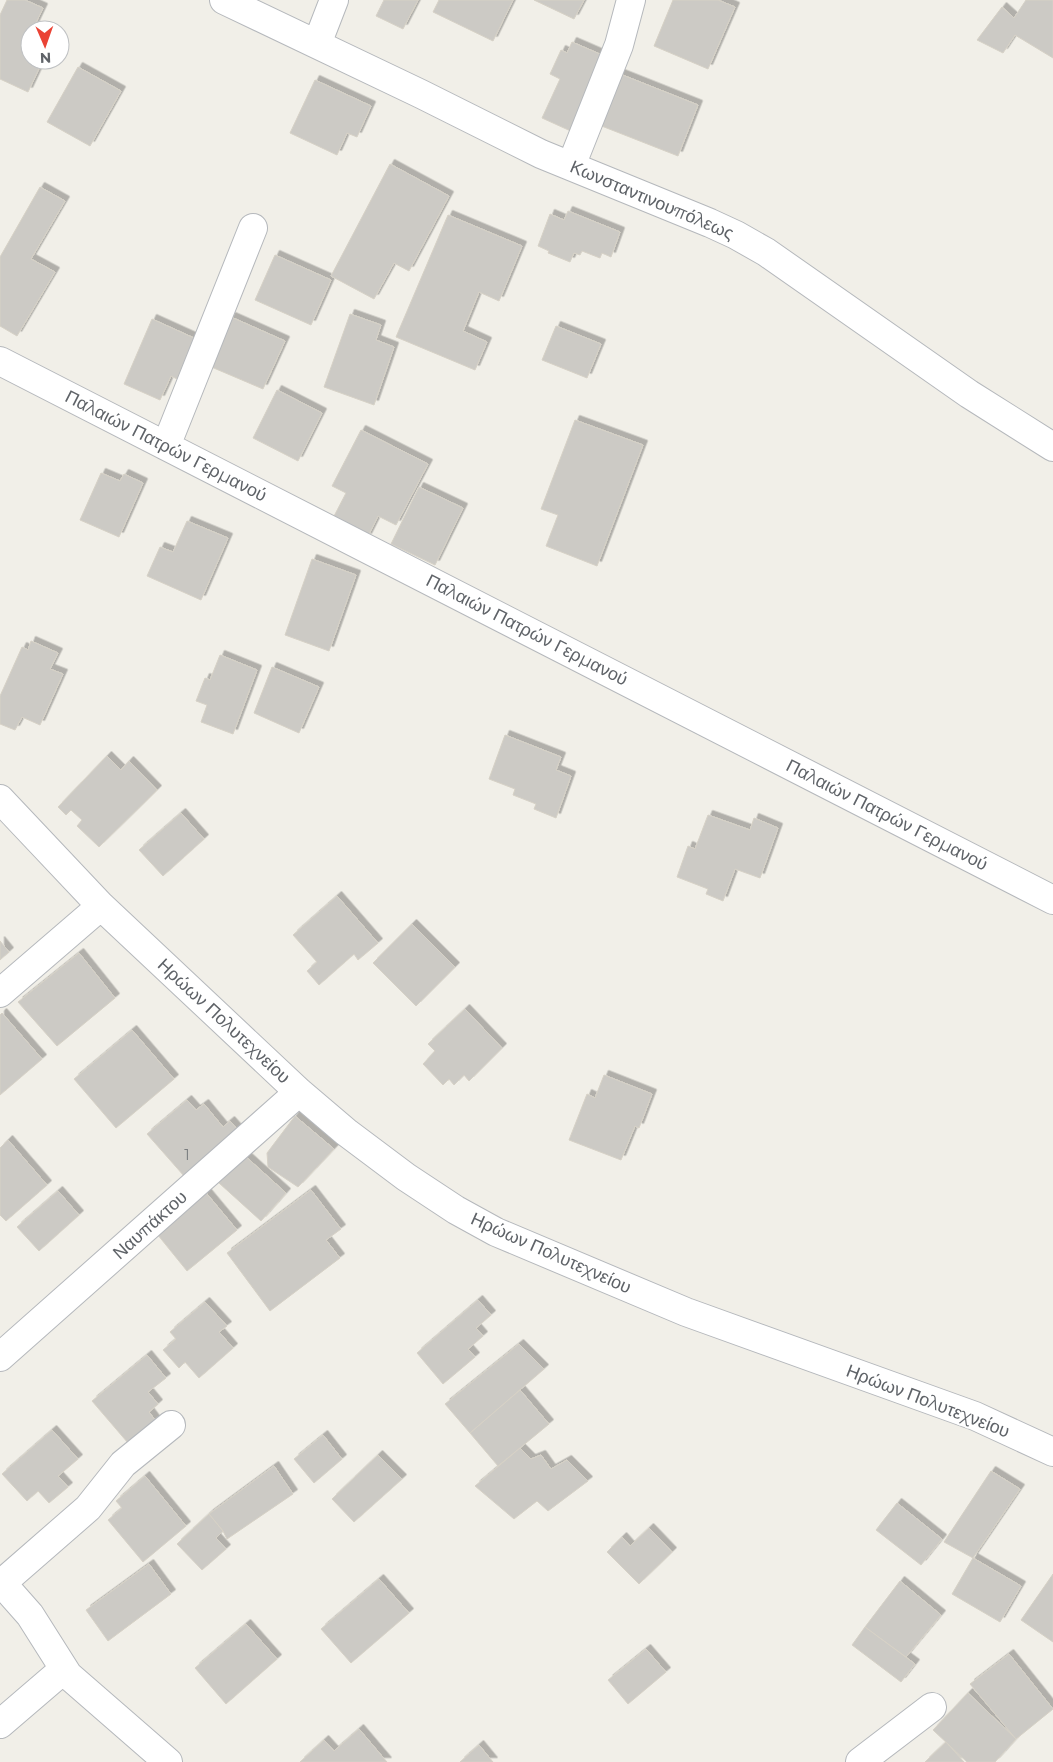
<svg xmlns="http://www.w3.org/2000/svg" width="1053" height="1762" font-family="Montserrat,sans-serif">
<defs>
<filter id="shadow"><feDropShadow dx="4.5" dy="-4.5" stdDeviation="0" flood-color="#0004"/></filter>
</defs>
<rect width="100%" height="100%" fill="#f1efe8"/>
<path fill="#cccac5" stroke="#d6d1c6" filter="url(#shadow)" d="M7 0H25L43 8 33 29 34 30H30V60H43L28 92 0 79V15Z
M384 0H418L403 29 376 16Z
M439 0H513L493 41 433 12Z
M534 0H584L574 19Z
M673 0H718L735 7 708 69 654 46Z
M1026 0H1053V58L1015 35 1003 53 977 40 1002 7 1014 18Z
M572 42 602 55 575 133 542 118 560 79 550 74 561 50 567 53Z
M78 67 121 91 90 146 47 122Z
M620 74 698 105 678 156 599 125Z
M315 80 371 106 357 137 347 133 337 155 290 133Z
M390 164 449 196 409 271 394 263 374 299 331 276Z
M40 187 65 201 31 259 55 272 17 336 0 326V257Z
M568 211 620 232 611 257 602 253 600 258 582 251 580 255 574 253 570 262 548 253 549 251 538 246 550 214 564 220Z
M448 215 522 246 499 301 479 292 463 331 487 342 475 370 396 337Z
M275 255 331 280 311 325 255 300Z
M350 314 381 325 376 340 394 347 374 405 324 387Z
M231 317 285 341 263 389 209 366Z
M152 319 194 338 177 379 171 376 160 400 124 384Z
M556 326 601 344 587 378 542 360Z
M277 390 322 413 298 461 253 438Z
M575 420 643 445 597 566 546 546 558 515 541 509Z
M361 430 428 464 396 525 378 516 367 538 332 520 346 493 332 486Z
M101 473 120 481 124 474 143 483 119 537 80 520Z
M419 487 463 508 435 565 391 544Z
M187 521 228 538 201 600 147 576 160 547 173 552Z
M312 559 356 575 329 651 285 635Z
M31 641 58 653 50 669 63 674 40 725 22 717 15 730 0 724V696L22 647 28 650Z
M220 655 257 670 233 734 201 722 207 705 196 701 205 678 210 680Z
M272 667 319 687 299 733 254 713Z
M505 735 561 757 556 770 571 776 556 818 534 809 536 804 513 795 515 789 489 779Z
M107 756 121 770 129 761 157 790 99 847 77 826 82 820 71 810 66 815 58 807Z
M181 813 204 839 163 876 139 850Z
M708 815 750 830 754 818 778 828 760 878 735 869 723 901 706 894 708 889 677 877 688 846 695 849Z
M337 896 378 943 358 960 354 954 319 985 307 971 317 962 293 935Z
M412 924 455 967 416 1006 373 963Z
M0 941 9 952 0 960Z
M79 953 115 998 57 1046 18 1002Z
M465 1009 502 1048 469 1081 464 1075 454 1085 449 1079 443 1085 423 1064 435 1051 428 1044Z
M2 1013 42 1059 0 1095V1015Z
M132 1030 174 1079 116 1128 74 1079Z
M604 1075 652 1094 639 1128 635 1126 621 1160 569 1140 587 1094 595 1098Z
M187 1100 196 1110 204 1104 223 1127 230 1121 238 1130 184 1176 147 1134Z
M295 1116 334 1149 298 1187 268 1167 267 1153Z
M8 1140 47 1185 6 1221 0 1215V1148Z
M244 1155 286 1193 261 1221 219 1183Z
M202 1188 237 1230 187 1271 153 1229Z
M311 1190 341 1229 326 1240 340 1258 270 1311 227 1253Z
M58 1191 79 1215 39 1251 17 1227Z
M478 1300 491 1315 476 1328 483 1336 468 1349 475 1357 443 1384 417 1353Z
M205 1302 227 1326 219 1332 233 1348 199 1378 185 1362 179 1368 163 1350 176 1339 170 1332Z
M519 1344 544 1369 470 1433 445 1404Z
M147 1355 166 1378 148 1392 158 1404 149 1412 155 1420 128 1443 92 1401Z
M520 1390 549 1424 498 1466 470 1433Z
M52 1430 78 1459 58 1476 68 1487 49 1503 38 1491 27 1501 2 1474Z
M323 1435 342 1459 314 1483 294 1459Z
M520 1448 531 1459 541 1455 551 1469 567 1460 588 1481 548 1511 537 1501 514 1519 475 1486Z
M378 1455 402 1479 354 1522 332 1499Z
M274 1466 293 1494 227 1539 223 1531 209 1514Z
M991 1471 1020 1489 973 1558 944 1542Z
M145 1476 186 1526 143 1562 108 1520 122 1508 116 1501Z
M897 1503 942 1539 921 1565 876 1530Z
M209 1514 223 1531 216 1538 226 1549 202 1570 177 1544Z
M649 1528 672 1552 639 1584 607 1552 622 1537 630 1546Z
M973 1558 1021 1586 1000 1622 952 1594Z
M149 1564 171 1594 108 1641 86 1610Z
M1053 1574V1642L1021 1620Z
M379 1579 409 1613 351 1663 321 1629Z
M900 1581 941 1615 906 1657 865 1627Z
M246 1624 277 1659 226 1704 195 1668Z
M865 1627 915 1664 901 1682 852 1645Z
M646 1649 666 1672 628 1704 608 1680Z
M1009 1654 1053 1709 1016 1739 970 1684Z
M968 1693 1016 1739 995 1762H967L933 1730Z
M359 1729 387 1762H300L324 1740 334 1751Z
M946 1742 964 1762H925Z
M479 1745 493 1762H460Z"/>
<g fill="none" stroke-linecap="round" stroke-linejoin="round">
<g stroke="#b5b8bc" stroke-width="30">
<path id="minor" d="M224 0 421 94 541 154 710 223 736 235 766 252 969 394 1053 447
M317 44 334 0
M571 166 619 45 631 0
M0 361 1053 900
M166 446 253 228
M0 799 101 906 299 1092 346 1132 406 1177 456 1210 496 1232 686 1312 975 1416 1053 1452
M0 993 101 906
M0 1357 299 1092
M0 1581 30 1615 68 1675 168 1762
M2 1583 88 1508 123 1464 171 1425
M0 1724 63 1670
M860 1762 932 1707"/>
</g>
<use href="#minor" stroke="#fff" stroke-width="28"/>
</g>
<g text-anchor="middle" stroke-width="4" stroke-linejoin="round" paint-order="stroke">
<g font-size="15" fill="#7a7d7f">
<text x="187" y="1160">1</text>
</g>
<g font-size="18" fill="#5f6368" stroke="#fff">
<text transform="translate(652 200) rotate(23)" y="6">Κωνσταντινουπόλεως</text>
<text transform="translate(166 446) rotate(27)" y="6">Παλαιών Πατρών Γερμανού</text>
<text transform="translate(527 630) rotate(27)" y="6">Παλαιών Πατρών Γερμανού</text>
<text transform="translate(887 815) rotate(27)" y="6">Παλαιών Πατρών Γερμανού</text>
<text transform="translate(224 1021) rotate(43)" y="6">Ηρώων Πολυτεχνείου</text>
<text transform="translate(150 1225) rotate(-42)" y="6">Ναυπάκτου</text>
<text transform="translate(551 1253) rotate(24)" y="6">Ηρώων Πολυτεχνείου</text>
<text transform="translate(928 1401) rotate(21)" y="6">Ηρώων Πολυτεχνείου</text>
</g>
</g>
<g transform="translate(45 45) rotate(178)"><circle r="24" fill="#ffffff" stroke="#bfc1c3"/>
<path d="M0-4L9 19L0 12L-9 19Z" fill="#ea4335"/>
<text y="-8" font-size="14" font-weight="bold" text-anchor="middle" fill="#5f6368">N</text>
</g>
</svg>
